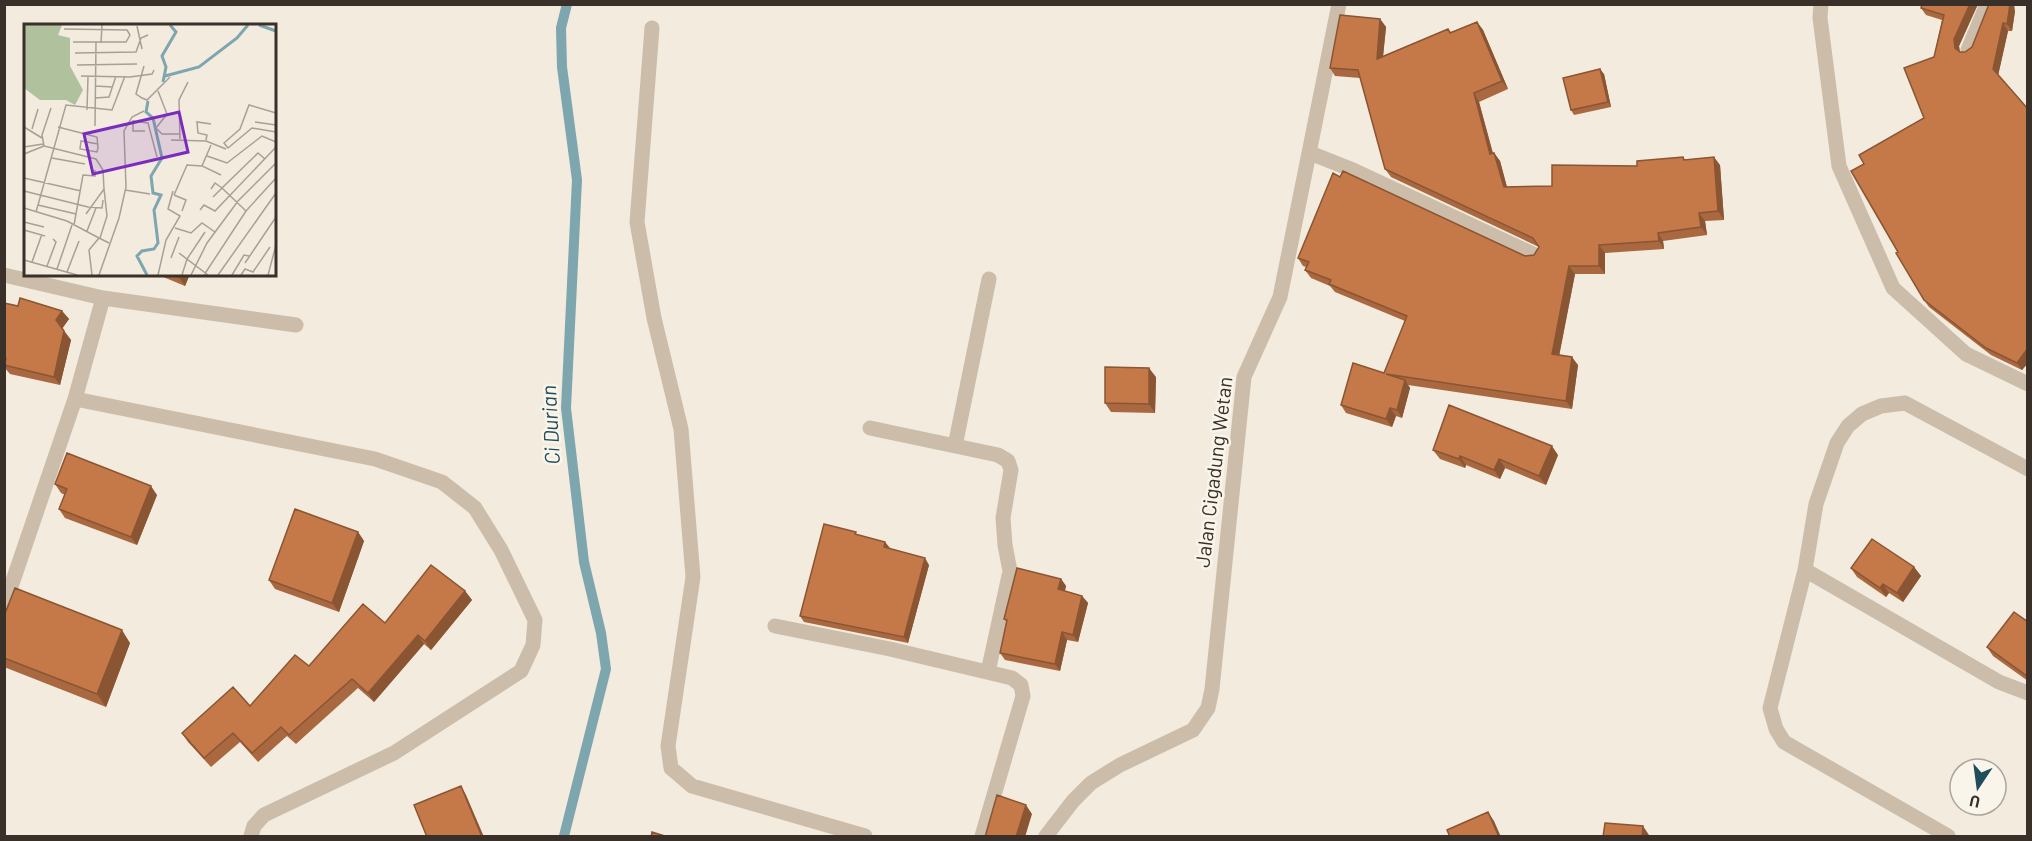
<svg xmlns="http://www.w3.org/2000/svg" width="2032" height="841" font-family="Barlow,sans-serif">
<rect width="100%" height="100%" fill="#f2ebde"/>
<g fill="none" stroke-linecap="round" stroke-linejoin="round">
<path stroke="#7da6af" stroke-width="10" d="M564 836 606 669 601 633 584 562 566 408 577 180 562 67 561 28 567 4"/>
<path stroke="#cbbda9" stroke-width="15" d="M1821 4 1820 18 1839 166 1893 288 1966 354 2028 384
M652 28 637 222 654 318 681 429 693 577 668 746 671 768 692 786 865 836
M1968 50 1987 4
M1310 153 1353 170 1535 255
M4 275 103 298 296 325
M75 399 375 459 442 482 475 508 501 550 535 620 533 645 521 671 394 753 264 815 254 826 251 836
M870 428 998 455 1008 461 1011 470 1003 518 1005 545 1010 571 988 672
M955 446 989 279
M1805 570 1999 682 2028 693
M4 607 75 399 103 298
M775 626 890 649 1012 678 1021 685 1023 696 982 836
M1046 836 1073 801 1091 783 1120 765 1193 730 1208 708 1212 689 1244 377 1280 297 1339 4
M1948 836 1784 742 1776 729 1770 708 1805 570 1816 504 1837 443 1848 426 1862 414 1881 406 1905 403 2028 469"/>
</g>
<path fill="#a9683f" d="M1978 4 1959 46 1960 52H1965L2015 11 2012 31H2008L1998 75 2028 109V363L2022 370 1991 355 1929 307 1924 300 1898 252 1864 164 1924 118 1934 57 1942 20 1926 15 1921 8Z
M1380 19 1386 27 1383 56 1448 29 1451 32 1477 22 1483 30 1508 89 1479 102 1493 153H1494L1500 161 1507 187 1552 186 1637 166 1683 157 1685 160 1720 165 1724 220 1705 221 1707 235 1663 241 1664 249 1605 253V274H1575L1559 355 1578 365 1572 409 1408 385 1410 388 1402 418 1396 416 1392 427 1346 413 1341 405 1384 373 1405 321 1335 292 1330 286 1311 278 1305 270 1306 267 1303 266 1298 258 1525 256 1534 255 1539 247 1391 177 1385 169 1360 78 1335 76 1330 68Z
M1604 74 1611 107 1574 115 1571 110Z
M156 274H190L185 286Z
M4 303 18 306 62 311 69 319 62 328 71 340 60 385 10 374 4 367Z
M1156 377 1155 413 1111 412 1105 403Z
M1433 450 1558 455 1546 485 1505 468 1500 479 1466 465 1465 468 1440 459Z
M55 484 157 495 137 545 65 518 59 509 65 495 61 493Z
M358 532 364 541 339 612 275 589 269 580Z
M858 535 929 565 908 643 804 622 800 616Z
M1914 567 1921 576 1903 602 1889 593 1886 597 1857 577 1851 568Z
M1061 579 1066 586 1065 591 1082 596 1088 603 1078 642 1067 640 1060 671 1005 660 1000 653 1007 622 1004 619Z
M465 591 472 600 431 650 424 644 374 702 358 688 296 744 287 736 258 762 240 742 211 767 188 742 182 733 250 706 309 666 385 623Z
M4 616 130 643 106 707 4 667Z
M2028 622V681L1993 656 1987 647Z"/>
<path fill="#8a5533" d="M1970 4H1978L1959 46 1960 55 1955 48 1954 39Z
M2010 4H2014L2015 11 2012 31 2007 24Z
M1380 19 1386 27 1382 67 1377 59Z
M1477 22 1483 30 1508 89 1502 81Z
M2003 23 2008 31 1998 76 1993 69Z
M1600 69 1604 74 1611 107 1608 102Z
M1474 93 1479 102 1495 162 1490 154Z
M1494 153 1500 161 1509 195 1504 187Z
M1714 157 1720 165 1724 220 1718 211Z
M1699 213 1705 221 1707 235 1701 227Z
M1658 233 1663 241 1664 249 1659 241Z
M1599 245 1605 253V274L1599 266Z
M1569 266 1575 274 1558 362 1552 354Z
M180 274H190L185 286 179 277Z
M62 311 69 319 62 329 56 320Z
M64 331 71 340 60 385 54 377Z
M2028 348V363L2022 370 2017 363Z
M1572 357 1578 365 1572 409 1566 401Z
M1149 368 1156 377 1155 413 1149 404Z
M1405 380 1410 388 1402 418 1397 410Z
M1390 408 1396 416 1392 427 1386 419Z
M1552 446 1558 455 1546 485 1539 476Z
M1460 456 1466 465 1465 468 1459 459Z
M1499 459 1505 468 1500 479 1494 470Z
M151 486 157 495 137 545 131 537Z
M358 532 364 541 339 612 332 603Z
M885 542 890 548 884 547Z
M925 558 929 565 908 643 904 637Z
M1914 567 1921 576 1903 602 1897 593Z
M1061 579 1066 586 1063 597 1058 589Z
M1883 584 1889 593 1886 597 1880 588Z
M465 591 472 600 431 650 425 641Z
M1082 596 1088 603 1078 642 1073 635Z
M122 630 130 643 106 707 97 694Z
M1062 632 1067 640 1060 671 1055 664Z
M418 635 424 644 374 702 368 693Z
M461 786 466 795 484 837H482Z
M1026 805 1032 814 1025 837H1016Z
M1488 812 1494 821 1501 837H1499Z
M1643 826 1649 835V837H1642Z"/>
<path fill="#c57949" stroke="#8a5533" stroke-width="1.5" d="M1922 4H1970L1954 39 1955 48 1960 52H1965L1972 47 1989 4H2010L2007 24 2003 23 1993 69 2028 109V348L2017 363 1986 348 1924 300 1896 253 1898 252 1851 171 1864 164 1859 155 1924 118 1904 68 1934 57 1944 15 1921 8Z
M1340 15 1380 19 1377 59 1448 29 1450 33 1477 22 1502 81 1474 93 1490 154 1494 153 1504 187 1552 186V165L1637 166V161L1683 157 1684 160 1714 157 1718 211 1699 213 1701 227 1658 233 1659 241 1599 245V266H1569L1552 354 1572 357 1566 401 1386 374 1405 380 1397 410 1390 408 1386 419 1341 405 1353 363 1384 373 1407 316 1329 284 1331 280 1305 270 1309 262 1298 258 1333 173 1340 177 1343 171 1525 256 1534 255 1539 247 1533 238 1385 169 1358 70 1330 68Z
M1600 69 1608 102 1571 110 1563 78Z
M171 274H180L179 277Z
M20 298 62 311 56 320 64 331 54 377 4 365 6 359H4V303L18 306Z
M1105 367 1149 368V404L1105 403Z
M1449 405 1552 446 1539 476 1499 459 1494 470 1460 456 1459 459 1433 450Z
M67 453 151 486 131 537 59 509 67 489 55 484Z
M295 509 358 532 332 603 269 580Z
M824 524 856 532 855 534 885 542 884 547 925 558 904 637 800 616Z
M1872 539 1914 567 1897 593 1883 584 1880 588 1851 568Z
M431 565 465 591 425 641 418 635 368 693 352 679 289 735 281 727 252 753 233 733 204 758 182 733 233 687 250 706 295 655 309 666 363 604 385 623Z
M1017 568 1061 579 1058 589 1082 596 1073 635 1062 632 1055 664 1000 653 1007 620 1004 619Z
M15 588 122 630 97 694 4 658V616Z
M2014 612 2028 622 2027 676 1987 647Z
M461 786 482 837H427L414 805Z
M997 795 1026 805 1016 837H985Z
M1488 812 1499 837H1450L1447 830Z
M1605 823 1643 826 1642 837H1603Z
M652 832 668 837H651Z"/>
<g text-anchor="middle" stroke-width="5" stroke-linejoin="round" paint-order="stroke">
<g font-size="20" fill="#383029" stroke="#faf5ea">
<text transform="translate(1214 472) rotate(-83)" y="7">Jalan Cigadung Wetan</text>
</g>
<g font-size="21" font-style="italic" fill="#1f4d59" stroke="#faf5ea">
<text transform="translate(551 425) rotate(-93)" y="7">Ci Durian</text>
</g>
</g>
<g transform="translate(24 24)">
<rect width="252" height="252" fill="#f2ebde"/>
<path d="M0 1H38L34 11 46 14V42L59 66 51 81 42 76H16L0 64Z" fill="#b0c19d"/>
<path fill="none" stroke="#7da6af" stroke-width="3" d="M235 1 252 7M141 52 175 43 213 14 224 1M139 58 142 43 138 32 152 8 146 1M123 251 113 232 118 227 130 225 134 219 130 186 137 171 129 169 127 152 138 134 129 94 122 88 124 77"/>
<path fill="none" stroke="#a8a096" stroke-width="1.5" d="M113 2 118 25M40 5 103 6 106 11 102 18H49M77 19 78 1M51 29 112 28 117 14 124 11M53 41 113 40M120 42 112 70 118 74 123 76 146 53M57 52 106 53 128 50 130 46M71 62 89 63M134 67 143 90 132 104 138 110H156M71 74 85 73 92 52M27 84 18 111 20 122 72 135 79 146 80 165M63 86 64 52M252 89 225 81 216 105 200 119 204 124 228 104 252 108M109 96V107H121M109 97 124 99 133 133M231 98 252 101M71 102 72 18M0 103 18 114M34 103 73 113 74 124 73 128 56 125 57 117 74 120M8 105 14 85M156 115 155 76 164 58M147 116 182 117 202 125M182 116 183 111 174 109 173 98 187 100M187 121 178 142 197 151M0 123 19 120M0 130 20 122M183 132 203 139 238 112 252 118M28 134 61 140M0 154 57 167M187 165 191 159 198 164 189 173M101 166 126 170M0 167 64 183 78 184 79 176M150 171 163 141 178 142M150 171 162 176 158 187M14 181 52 190M0 184 43 197 75 214M176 186 180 181 191 187 252 123M222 187 252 154M12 188 42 81 88 86 101 52M62 190 80 165 83 192 76 214M0 198 20 203M50 201 59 151 71 152V146M151 204 167 209 178 199 191 208M0 206 21 212M63 207 72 184M155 229 184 251M147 234 155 213M0 236 53 251M8 238 18 210M221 239 252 193M23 242 32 218 29 215M33 245 48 201M43 248 55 217M68 251 65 226 75 214 85 219M75 251 95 194 102 163 100 107 108 93 120 87M134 251 142 216 156 192 144 185 149 167M158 251 163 235 181 208M167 251 183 219 214 177 252 139M180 251 222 187 198 164 234 129 241 135M194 251 252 169M208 251 220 231 225 232M217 251 221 245 229 248 246 223M244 251 252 221"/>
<path fill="#7b2cbf" fill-opacity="0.15" stroke="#7b2cbf" stroke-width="3" d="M155 88 164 128 69 150 60 110Z"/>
<rect width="252" height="252" fill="none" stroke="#383029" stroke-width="3"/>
</g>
<rect width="2032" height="841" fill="none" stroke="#383029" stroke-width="12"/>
<g transform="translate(1978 787) rotate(193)"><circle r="28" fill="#faf5ea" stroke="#aca69d" stroke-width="1.5"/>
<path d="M0-4.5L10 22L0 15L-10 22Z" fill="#1f4d59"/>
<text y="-9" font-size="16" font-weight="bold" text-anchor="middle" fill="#383029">U</text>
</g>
</svg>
